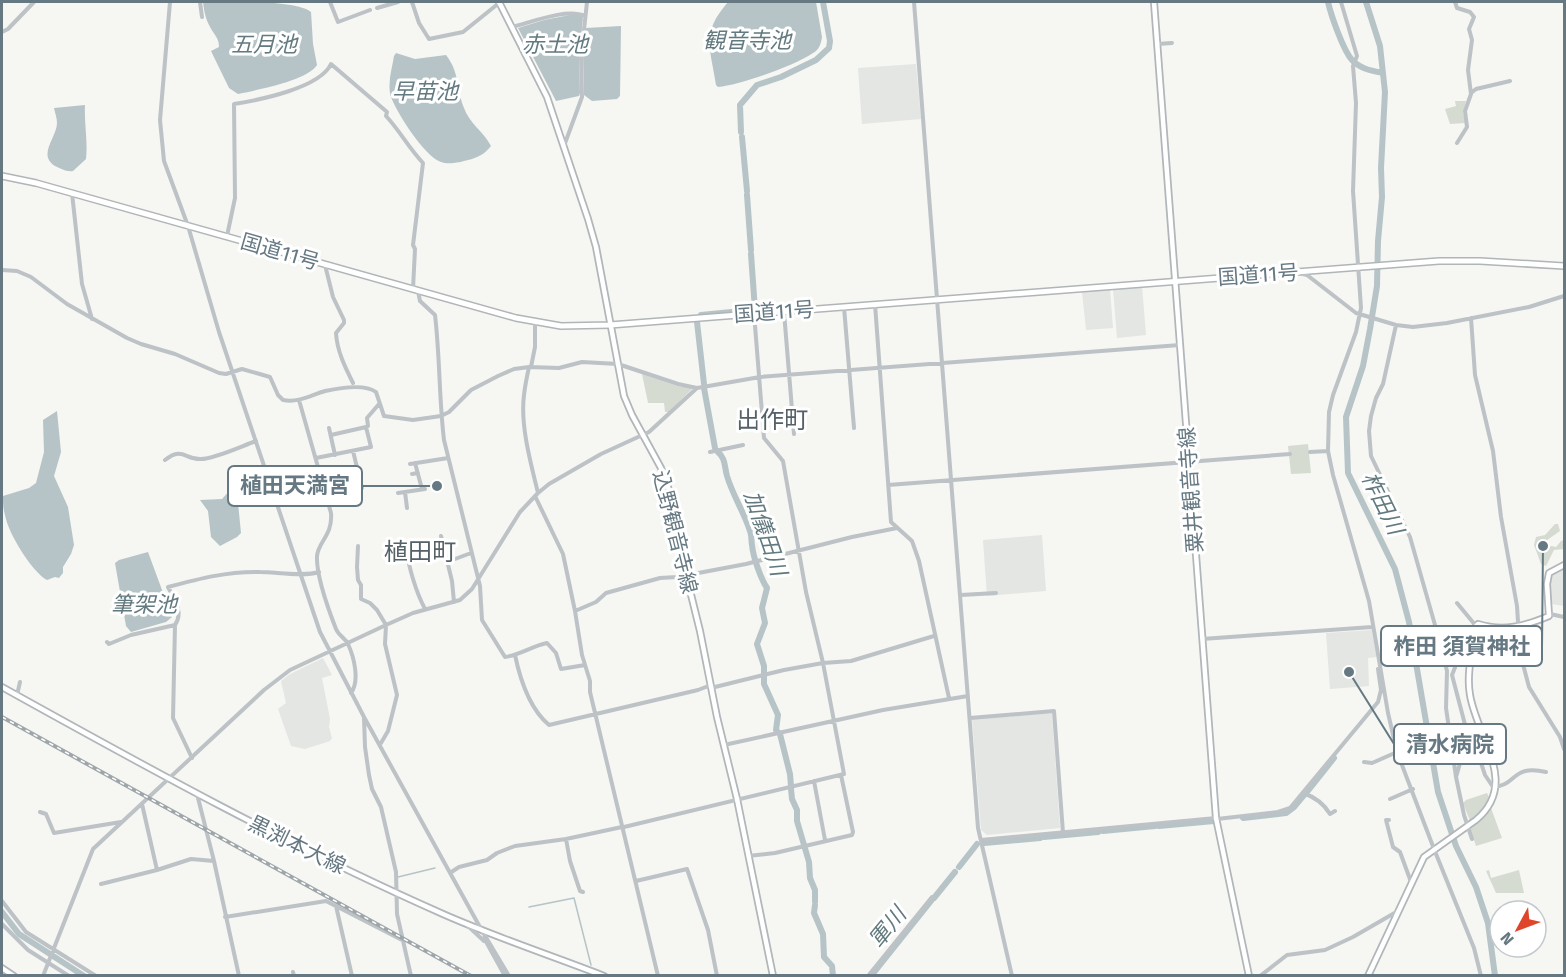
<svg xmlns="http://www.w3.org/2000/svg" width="1566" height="977" font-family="'Fira Sans','Noto Sans JP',sans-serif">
<rect width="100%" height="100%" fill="#f6f6f3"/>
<path fill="#e4e6e4" d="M916 64 921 119 862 124 858 68Z
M1142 286 1146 335 1117 338 1113 289Z
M1110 289 1113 328 1086 330 1082 292Z
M1042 535 1046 591 987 596 983 540Z
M1564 569V606L1551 604V579L1552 575Z
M1372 630 1377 657 1368 658 1369 686 1330 689 1326 633Z
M323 658 332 675 322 678 330 719 329 727 332 738 330 741 305 749 291 746 278 709 286 703 281 681 290 674Z
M1052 713 1060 828 987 835 981 830 972 719Z"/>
<path fill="#d6dbd2" d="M1455 101H1466L1463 112 1465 123 1450 124 1445 109 1456 106Z
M642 374 677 386 693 388 669 412H665L664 403H648Z
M1308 444 1311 473 1291 474 1288 446Z
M1555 524H1558L1560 531 1543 543 1540 549 1552 546 1556 547 1561 541 1564 540V549L1554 550 1546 566 1541 564 1534 545 1536 537 1545 535Z
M1487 793 1490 799 1480 813 1470 821 1463 803 1466 800Z
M1491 808 1502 838 1476 846 1470 828 1486 815Z
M1489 870 1491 878 1519 870 1524 893H1496L1486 871Z"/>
<path fill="#b6c4c7" d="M203 2C226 1 296 0 311 12L313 44 317 65C307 81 256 90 238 94L229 88 211 51 219 47C219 37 213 34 209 25 205 17 204 10 203 2Z
M728 2H816L822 37C821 44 819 50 813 53 794 66 740 85 718 87L716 85C710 47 701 33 728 2Z
M575 14 583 17 579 60 580 93 579 96 556 101 518 28 544 20Z
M621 26 620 96 617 99 592 101 584 95 583 55 586 28Z
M396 53 415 59 446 55C460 73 456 88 464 108 469 123 484 132 491 146 485 154 477 158 468 160 461 162 448 165 441 162 424 156 397 113 391 97 387 83 392 69 394 56Z
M85 105C84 123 88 141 86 159L73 171C66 172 62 169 55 166 37 155 57 137 57 123 57 118 55 113 54 108Z
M57 411 61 452 54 476 68 507 74 545 71 554 63 567V573L59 578 55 577 47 580C32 572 8 533 5 515 3 509 3 502 3 496L29 488 36 483 44 452 43 420Z
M232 488 236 489 237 493 241 533 237 537 220 546 211 537 208 511 200 500 222 499Z
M148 552 172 617 166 622 131 632 126 626 115 563 119 560Z"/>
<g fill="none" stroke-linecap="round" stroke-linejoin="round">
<path stroke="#b6c4c7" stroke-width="1.5" d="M398 877 435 868
M529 907 574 898 591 965"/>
<path stroke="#b6c4c7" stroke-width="6" d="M1328 2C1331 15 1343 50 1352 60 1360 69 1373 71 1383 73
M1366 2 1380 46 1385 92 1381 168 1382 197 1378 241 1377 286 1370 329 1363 366 1346 417 1348 473 1395 569 1409 622 1438 792 1456 846 1476 887 1488 923 1495 976
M741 132 740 105 757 85 781 77 816 60 829 48 830 41 823 2
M742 137 747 191
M747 195 751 250
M751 254 755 310
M701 315 752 310
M697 322 704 384
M704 388 715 448
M717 451C726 459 724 465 727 476 733 496 744 512 750 531 752 536 751 540 752 545 753 557 761 579 767 588L762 608 765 623 757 644 764 666V684L778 715 776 730 778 732
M780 734 790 774 791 786
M791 789 792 799 797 810V821L809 862 810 878 815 890V902
M1307 792 1334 758
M1243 818 1286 813 1294 807 1304 795
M1159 826 1214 821
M1103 831 1155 826
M1044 837 1098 832
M984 843 1040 838
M959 867 977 844
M934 898 955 872
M815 905 814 913 823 934 824 957 832 966 833 976
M2 912 19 934 84 976
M871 976 931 901"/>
<g stroke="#b0b6b9" stroke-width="8">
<path id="major" d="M499 2 547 97 588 219 596 247 624 396 632 415 661 468 669 490 679 546 700 631 717 717 737 799 773 976
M1154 2 1216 818 1249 976
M2 687C146 767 291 847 443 914 495 937 550 955 604 976
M2 968 14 976
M1368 976 1424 857 1476 820C1520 783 1477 738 1470 695 1466 673 1473 648 1476 626L1478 624C1503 632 1525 626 1549 616L1547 584 1549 573 1564 565"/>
</g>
<g stroke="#b0b5b8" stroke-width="8">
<path id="highway" d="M2 176 36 183 516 318 561 326 610 325 1439 261H1480L1564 266"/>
</g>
<path stroke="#bcc2c5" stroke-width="4" d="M170 2 160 120 164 161 188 226 219 332 320 632 364 717 481 929 509 976
M200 2 202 17
M330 2 338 22 370 10
M412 2 419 23 429 39 463 32 499 3
M914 2 978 828 1012 976
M1341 2 1357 56 1353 66 1356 103 1353 191 1361 308 1356 332 1333 395 1329 412 1328 451 1333 475 1369 601 1388 713 1397 752 1434 849 1474 948 1481 976
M1455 2 1457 8 1470 12 1474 17 1469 29 1472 40 1468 70 1471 94 1465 111 1467 127 1457 143
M377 8 398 2
M512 27C532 22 566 8 585 16
M2 32 8 29 34 2
M1157 44 1172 43
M1471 93 1476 89 1510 81
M564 146 582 97 581 57 587 2
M72 193 82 284 92 319
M227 236 235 198 234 104C259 100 320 88 331 64L387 112 386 116C400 131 408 147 423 163L413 245 415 249 413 289
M325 265 333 297 344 320V323L336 333C337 351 345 367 353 383
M2 270 17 271 31 277 67 304 127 338 141 344 175 354 219 373 226 374 242 369 270 377 278 395 283 400C299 403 311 395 325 391 339 388 365 384 376 392L384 416 413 420 441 416 449 412 471 390 498 376 514 369 529 367 559 368 582 362 618 364 678 384 697 388 760 377 1180 345
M1299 273 1307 275 1356 313 1396 325 1413 327 1447 323 1529 307 1564 296
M418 291 420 301 435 315C440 357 439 399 444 440L480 586 482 620 505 657C520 655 532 646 547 643L556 653 561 669 585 665
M875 304 891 522 912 541 919 561 949 698
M844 307 854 428
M784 312 794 434
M1471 318 1475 375 1493 451 1501 517 1517 606 1520 653 1529 687 1560 737 1564 749
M1396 325 1383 384 1376 398 1371 416 1369 431 1371 456 1410 537 1435 625 1447 671 1446 708 1456 777
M529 367C527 376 525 386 524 395 520 425 531 464 538 493
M531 367 535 347V322
M299 400 331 513C333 535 318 542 317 556 316 576 329 611 336 629 339 636 345 638 348 644 354 657 360 681 351 693
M366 427 368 426 367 418 379 404
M329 428 335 455
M353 451 362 488
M710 452 743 445
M1310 452 1328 451
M316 458 371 447 366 427 331 435
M165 460C183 446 185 460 201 459 214 459 242 446 256 441
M415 463 422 489
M410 464 448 458
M412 474 418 473
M888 485 1290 454
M405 492 407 508
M398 493 425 489
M535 496 563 554 575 611 582 655 590 681V692L658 976
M441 536 452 581 454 602
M405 544C409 568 414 588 425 609
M358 546 357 567 358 580 361 585V599L370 603 377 610 386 625 385 644 397 695 388 731 381 743
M447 562 471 553
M961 595 996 593
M1457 603 1476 626 1468 635 1452 675 1468 736 1456 777 1464 815 1472 839
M575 611 596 602 606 593 660 578 677 577 746 564 852 537 897 528
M1550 614 1564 617
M1202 639 1372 627
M107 642 109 644 131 635 175 625
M515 655C520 679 530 709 549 725L698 690 711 685
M711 688 784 670 823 663 851 661 934 636
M17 695 20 682
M364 718 365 747 369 775 372 789 381 807 396 872 397 914 411 976
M970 718 1054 711 1063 833
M1468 742 1471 740 1474 742 1485 775 1493 787C1517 786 1511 764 1546 772
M724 745 883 710 968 696
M192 758 173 718 175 625C184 612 174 599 168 587 198 579 228 571 260 572 276 572 304 577 319 572
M1364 762 1372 763 1397 752
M814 781 825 840
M1303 793C1315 797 1324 804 1330 814L1335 811
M197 794 214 861 239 976
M1390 799 1413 789
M142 804 157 870
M40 812 46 814 54 833 121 822
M1217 819 1278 812 1290 808 1378 702 1381 690 1378 669
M1389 820H1386L1393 847 1400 852 1411 882
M624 827 844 774 823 663 806 592 783 461 764 438 754 313
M566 839 570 861 580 891 583 892
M981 840 1216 818
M748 856 775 853 852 835 853 832 841 775
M450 873 459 867 487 860 497 853 515 846 566 839 622 827
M636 881 687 869 708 930 717 976
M101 884 157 870 191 859 214 861
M2 901 26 932 96 976
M336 906 352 976
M225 917 326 901 404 941
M2 924 28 950 69 976
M468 926 484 941
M484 938 505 976
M293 972 294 976
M43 976 93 849 264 690 290 670 386 625 413 613 460 600 472 589 520 512 538 493 549 484 601 454 649 432 697 388
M868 976 932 897
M1260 976 1287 955 1325 950 1353 937 1398 911"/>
<use href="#major" stroke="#fff" stroke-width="4.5"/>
<use href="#highway" stroke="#fff" stroke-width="5"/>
<g stroke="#9ea6aa" stroke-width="4">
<path id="rail" d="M2 717 471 976"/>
</g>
<use href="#rail" stroke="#fff" stroke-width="1.5" stroke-dasharray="4.5" stroke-linecap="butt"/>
</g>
<g text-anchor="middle" stroke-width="6" stroke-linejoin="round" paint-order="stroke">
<g font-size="21" fill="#667983" stroke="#fff">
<text transform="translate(280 252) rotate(16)" y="7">国道11号</text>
<text transform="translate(1258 275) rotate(-4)" y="7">国道11号</text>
<text transform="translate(774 312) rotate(-4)" y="7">国道11号</text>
<text transform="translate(1191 490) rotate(-94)" y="7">粟井観音寺線</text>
<text transform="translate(675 532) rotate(76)" y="7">込野観音寺線</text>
<text transform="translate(297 845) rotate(26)" y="7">黒渕本大線</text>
</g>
<g font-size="22" font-style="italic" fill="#627a7f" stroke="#fff">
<text x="747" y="48">観音寺池</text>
<text x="264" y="52">五月池</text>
<text x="555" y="52">赤土池</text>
<text x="425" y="99">早苗池</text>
<text transform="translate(1383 503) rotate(64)" y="8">柞田川</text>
<text transform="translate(766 533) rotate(71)" y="8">加儀田川</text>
<text x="144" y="612">筆架池</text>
<text transform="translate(887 927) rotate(-51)" y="8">軍川</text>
</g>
<g font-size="24" fill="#546168" stroke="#fff">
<text x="772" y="428">出作町</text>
<text x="420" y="560">植田町</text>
</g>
</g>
<path fill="none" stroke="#667983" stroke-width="2" d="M437 486L362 486M1543 546L1542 646M1349 672L1394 744"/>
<g fill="#667983" stroke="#fff" stroke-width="2">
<circle cx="437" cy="486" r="6"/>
<circle cx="1543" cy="546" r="6"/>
<circle cx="1349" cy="672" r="6"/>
</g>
<g fill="#fff" stroke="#667983" stroke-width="2">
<rect x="228" y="466" width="134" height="40" rx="6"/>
<rect x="1381" y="626" width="161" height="40" rx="6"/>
<rect x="1394" y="724" width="112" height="40" rx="6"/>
</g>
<g font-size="22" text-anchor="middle" font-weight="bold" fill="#667983">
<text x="295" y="493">植田天満宮</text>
<text x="1462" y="654">柞田 須賀神社</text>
<text x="1450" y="752">清水病院</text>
</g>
<rect width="1566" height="977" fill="none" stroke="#667983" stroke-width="6"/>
<g transform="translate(1518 929) rotate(229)"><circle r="28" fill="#ffffff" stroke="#c2c9cd" stroke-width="1.5"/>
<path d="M0-4.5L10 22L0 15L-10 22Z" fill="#de452b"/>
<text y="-9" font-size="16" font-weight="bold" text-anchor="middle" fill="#667983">N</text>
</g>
</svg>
